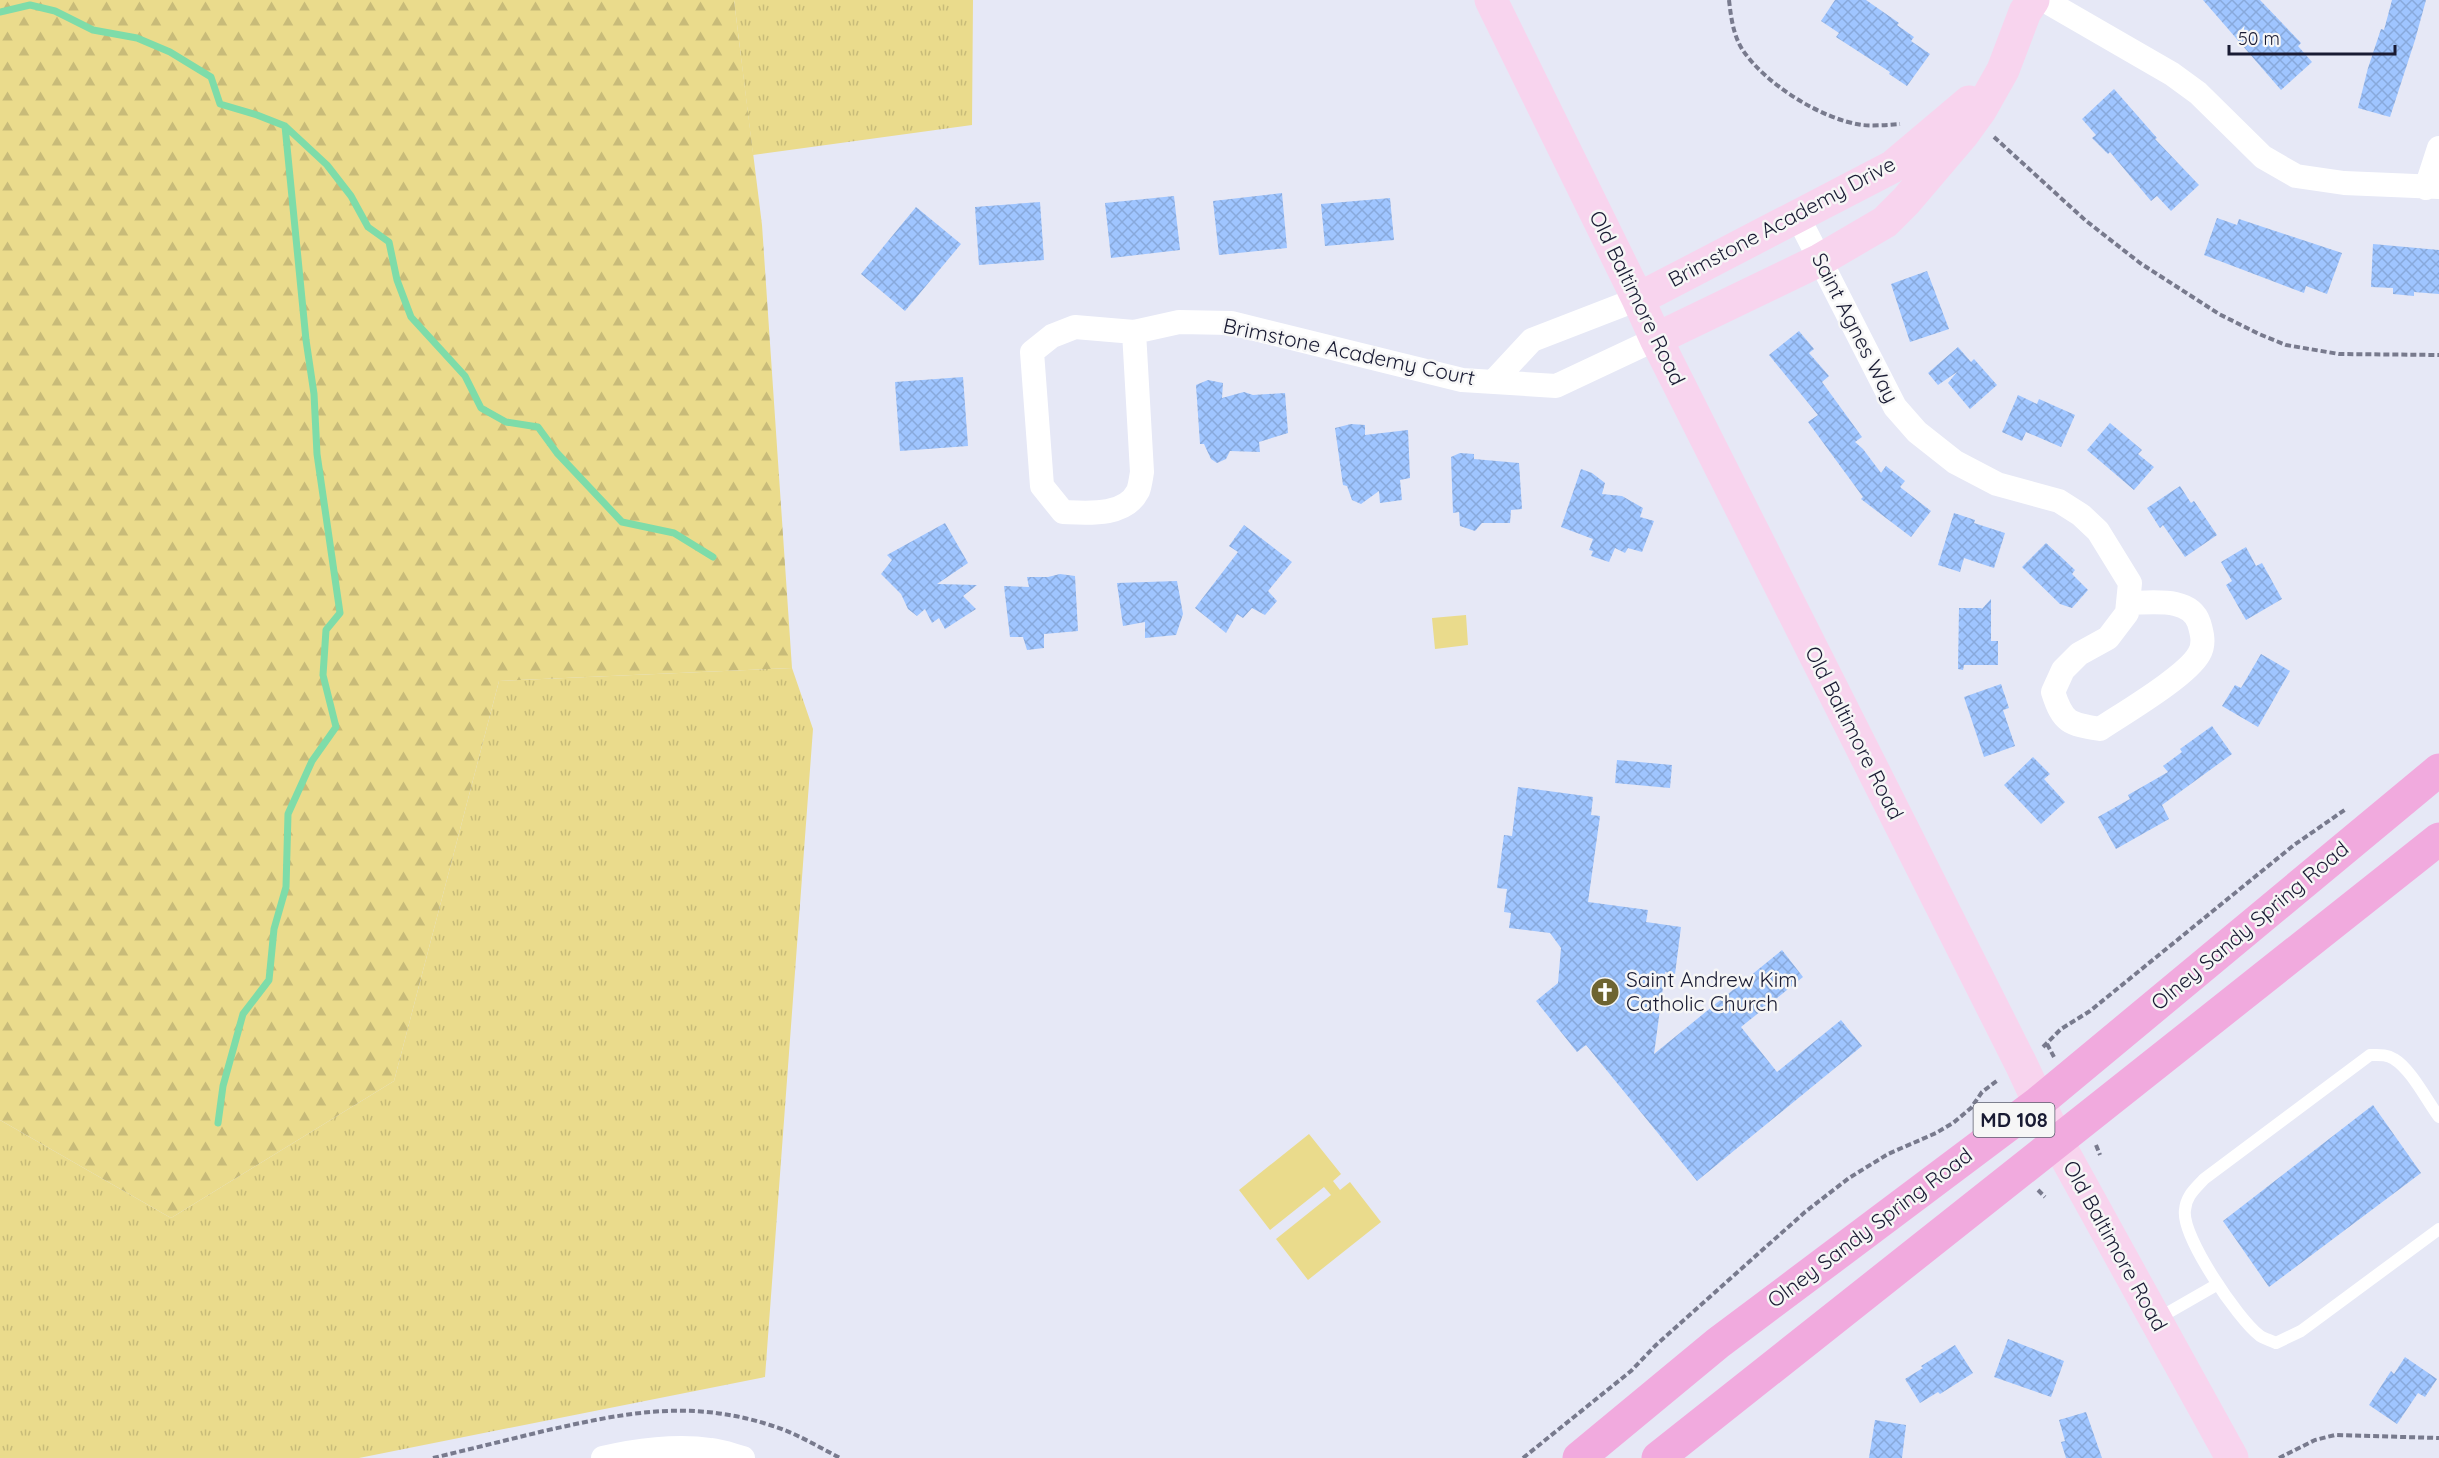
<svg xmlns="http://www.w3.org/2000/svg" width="2439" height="1458" font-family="Quicksand,sans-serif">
<defs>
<pattern id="grass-tufts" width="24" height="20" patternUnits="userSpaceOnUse" patternTransform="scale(1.5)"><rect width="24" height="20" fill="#eadb8c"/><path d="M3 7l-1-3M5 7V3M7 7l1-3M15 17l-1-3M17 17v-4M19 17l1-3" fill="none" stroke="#c8bb79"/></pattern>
<pattern id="forest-firs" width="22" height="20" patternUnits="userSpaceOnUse" patternTransform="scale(1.5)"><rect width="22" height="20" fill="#eadb8c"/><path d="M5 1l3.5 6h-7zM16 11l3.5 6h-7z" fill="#c8bb79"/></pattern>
<pattern id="building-cross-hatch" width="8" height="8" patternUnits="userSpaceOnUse" patternTransform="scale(1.5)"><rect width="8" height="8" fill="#9fc5ff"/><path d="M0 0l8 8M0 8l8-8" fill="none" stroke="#88a9db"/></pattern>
</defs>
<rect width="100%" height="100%" fill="#e6e8f6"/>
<path fill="url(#grass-tufts)" d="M734 0H973L972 125 753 155Z
M792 668 813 729 765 1377 359 1458H0V1120L171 1218 394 1081 499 681Z"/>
<path fill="url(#forest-firs)" d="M0 0H734L762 225 792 668 499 681 394 1081 171 1218 0 1120Z"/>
<path fill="#eadb8c" d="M1466 615 1468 645 1435 649 1432 618Z
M1309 1134 1341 1174 1333 1181 1340 1190 1350 1182 1381 1222 1308 1280 1276 1239 1331 1195 1324 1187 1270 1230 1239 1190Z"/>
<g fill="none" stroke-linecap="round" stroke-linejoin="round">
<path stroke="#7edca9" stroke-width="7" d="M0 12 30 5 55 11 93 30 137 38 170 52 211 77 220 104 257 115 285 126 306 340 314 394 317 454 340 613 326 630 323 675 336 727 312 761 288 814 286 887 274 929 269 980 243 1014 223 1086 218 1123
M285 126 327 165 351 196 368 227 389 242 397 280 411 317 465 376 481 408 506 422 538 427 557 453 622 522 674 533 713 557"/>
</g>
<path fill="url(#building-cross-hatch)" d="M1835 0H1866L1899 23 1897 25 1914 37 1911 41 1930 54 1907 86 1889 74 1890 72 1836 37 1839 33 1821 21Z
M2203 0H2260L2301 43 2298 46 2312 62 2281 90Z
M2392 0H2426L2415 40 2390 117 2358 108 2368 68 2381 29 2384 30Z
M2114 89 2157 138 2155 139 2199 185 2171 211 2157 196 2151 201 2110 152 2108 154 2092 138 2096 135 2082 119Z
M1282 193 1287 248 1219 255 1213 201Z
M1174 196 1180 250 1111 258 1105 203Z
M1390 198 1394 240 1325 246 1321 204Z
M1040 202 1044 260 979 265 975 207Z
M916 207 961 244 905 311 861 274Z
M2217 218 2237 225 2239 219 2342 253 2327 294 2306 286 2304 293 2204 255Z
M2373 244 2439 250V294L2414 292V296L2393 294V288L2371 287Z
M1927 271 1949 329 1910 342 1891 284Z
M1799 331 1814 349 1809 353 1829 376 1822 382 1862 437 1855 442 1863 449 1881 473 1886 466 1905 481 1900 487 1931 511 1911 537 1861 499 1863 497 1808 422 1818 415 1769 355Z
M1958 347 1971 362 1974 359 1997 385 1970 409 1948 383 1957 372 1938 385 1928 373Z
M963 377 968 446 900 451 895 382Z
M1208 380 1223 383 1222 398 1244 392 1253 395 1285 393 1288 433 1259 442 1260 452 1230 451 1226 459 1217 463 1211 459 1204 444H1200L1196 385Z
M2018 395 2037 404 2039 399 2075 415 2061 447 2026 432 2022 441 2002 432Z
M2110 423 2142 450 2138 454 2154 467 2134 490 2087 450Z
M1351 424 1365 425V435L1408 430 1410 478 1400 480 1402 500 1380 503 1379 491 1361 504 1352 500 1347 486 1343 485 1335 428Z
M1460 453 1474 454V459L1519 463 1522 509 1511 510 1510 523H1482L1475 531 1460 526 1459 512 1453 513 1451 457Z
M1581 469 1592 473 1605 483 1602 494 1622 496 1643 508 1640 517 1654 521 1642 552 1628 548 1625 553 1615 548 1609 562 1591 556 1593 551 1589 550 1593 539 1561 527Z
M2180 486 2191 503 2194 501 2217 535 2185 557 2163 525 2160 528 2147 508Z
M1954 513 1975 520 1974 523 2005 533 1994 568 1964 558 1960 572 1938 565Z
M945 523 968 563 937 584 977 585 963 596 976 609 945 629 939 618 932 623 925 609 917 616 908 609 901 594 881 574 892 560 887 555Z
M1244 525 1292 562 1268 591 1277 601 1265 615 1252 608 1243 618 1237 614 1226 633 1195 608 1238 552 1229 546Z
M2046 543 2075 570 2072 574 2088 590 2072 608 2060 604 2022 567Z
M2246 547 2256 566 2262 563 2282 599 2246 620 2226 585 2232 581 2221 562Z
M1060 574 1075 576 1078 631 1044 634V648L1027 650 1023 637H1010L1004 586 1029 587 1027 577H1048Z
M1177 581 1183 614 1176 635 1145 638V622L1123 626 1117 583Z
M1991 599V641H1998V665H1964L1963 670 1958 669 1959 608H1982L1981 610Z
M2261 654 2290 671 2258 727 2222 706 2235 685 2241 688Z
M2001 684 2009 708 2003 710 2015 746 1984 757 1964 697Z
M2212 726 2232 754 2162 805 2169 819 2116 849 2098 817 2130 799 2128 795 2168 772 2163 766 2182 752 2180 749Z
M2033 757 2050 774 2044 779 2065 802 2041 824 2004 785Z
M1617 760 1672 765 1670 788 1615 783Z
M1518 787 1593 797 1591 815 1600 816 1588 902 1648 910 1646 922 1681 927 1675 974 1665 972 1654 1054 1782 950 1803 977 1741 1027 1777 1072 1841 1020 1862 1046 1697 1181 1586 1045 1577 1052 1536 1001 1558 983 1561 948 1550 933 1509 928 1511 913 1504 912 1507 889 1497 888 1504 835 1512 836Z
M2373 1105 2421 1173 2269 1287 2223 1221Z
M2008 1339 2064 1361 2051 1397 1994 1377Z
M1955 1345 1973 1373 1940 1394 1938 1392 1920 1403 1905 1379 1923 1368 1921 1366Z
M2405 1357 2437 1379 2425 1397 2418 1393 2397 1424 2369 1405 2391 1371 2394 1374Z
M2086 1412 2102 1458H2066L2061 1442 2065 1441 2059 1420Z
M1875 1420 1906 1425 1902 1458H1869Z"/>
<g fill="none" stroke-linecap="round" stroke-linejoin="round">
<path stroke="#787a8d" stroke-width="4" stroke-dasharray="6 3" stroke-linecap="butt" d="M1729 0C1731 17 1733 34 1742 49 1765 84 1821 119 1862 125 1874 126 1887 125 1900 124
M1994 137 2085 220 2140 263 2219 314 2259 334 2286 345 2339 354 2439 355
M2047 1044 2054 1057
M2043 1047 2061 1029 2090 1011 2294 845 2346 809
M2096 1145 2100 1155
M2038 1190 2045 1197
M433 1458C470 1449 507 1440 544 1431 624 1413 689 1399 770 1425 794 1432 817 1446 840 1458
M1523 1458 1631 1371 1656 1345 1805 1212 1849 1178 1888 1154 1936 1133 1953 1123 1971 1108 1982 1092 1998 1080
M2279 1458 2315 1440 2335 1435 2439 1438"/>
<path stroke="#fff" stroke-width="12" d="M2439 1117C2427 1101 2411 1069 2394 1059 2386 1054 2379 1055 2370 1055L2204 1179C2195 1189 2186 1196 2185 1210 2181 1236 2238 1319 2259 1335 2263 1339 2271 1340 2276 1343L2301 1331 2439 1229
M2157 1319 2218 1284"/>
<path stroke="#fff" stroke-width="24" d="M2044 0 2172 74 2198 93 2263 157 2296 176 2344 183 2439 187
M2426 188 2439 148
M1798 217 1895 407 1917 432 1955 462 1997 484 2059 501 2081 515 2098 531 2130 583 2127 613 2108 638 2079 654 2063 670 2053 692C2063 723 2069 724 2100 729 2124 713 2187 676 2199 654 2205 644 2202 633 2199 623 2190 596 2151 603 2128 603
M1134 332 1142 472C1141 478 1140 486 1138 491 1125 517 1087 513 1063 512L1042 486 1032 352 1052 336 1075 327 1134 332 1179 322 1231 323 1462 380 1556 386 1656 339
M1493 382 1532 340 1638 299
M603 1458C635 1450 677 1445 711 1450 721 1451 732 1455 743 1458"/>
<path stroke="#f8d4ee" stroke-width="33" d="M1491 0 1638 299 1656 339 2021 1064 2057 1141 2232 1458
M1638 299 1892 167 1969 102
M1656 339 1820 260 1885 222 1906 201 1963 134 1981 109 2003 70 2025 12 2033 0"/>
<path stroke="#f1aade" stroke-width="33" d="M1579 1458 1718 1343 2038 1103 2439 770
M1658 1458 2439 839"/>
</g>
<defs>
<g id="church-disc" transform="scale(1.5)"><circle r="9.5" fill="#6e6431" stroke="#f6f6f6"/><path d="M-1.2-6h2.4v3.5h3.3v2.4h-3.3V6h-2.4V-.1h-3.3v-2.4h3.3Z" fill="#fff"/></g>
</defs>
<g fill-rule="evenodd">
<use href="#church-disc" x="1605" y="992"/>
</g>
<g text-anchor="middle" stroke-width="5" stroke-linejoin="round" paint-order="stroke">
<rect fill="#f6f6f6" stroke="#5b5d6e" stroke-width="1.5" x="1973.5" y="1103" width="81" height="34" rx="4.5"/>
<g font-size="20" font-weight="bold" fill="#191b33">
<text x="2014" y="1127">MD 108</text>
</g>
<g font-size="21" fill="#191b33" stroke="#f6f6f6">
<text transform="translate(1782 222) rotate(-28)" y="7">Brimstone Academy Drive</text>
<text transform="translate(1637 298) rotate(64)" y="7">Old Baltimore Road</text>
<text transform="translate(1855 328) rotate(63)" y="7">Saint Agnes Way</text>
<text transform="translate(1349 352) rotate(12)" y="7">Brimstone Academy Court</text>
<text transform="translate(1854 733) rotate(63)" y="7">Old Baltimore Road</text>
<text transform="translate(2250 926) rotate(-40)" y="7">Olney Sandy Spring Road</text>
<text transform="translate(1870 1228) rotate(-37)" y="7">Olney Sandy Spring Road</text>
<text transform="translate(2115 1246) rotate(61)" y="7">Old Baltimore Road</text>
</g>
<g font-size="21" fill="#191b33" stroke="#f6f6f6" text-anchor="start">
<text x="1626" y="987">Saint Andrew Kim<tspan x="1626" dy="24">Catholic Church</tspan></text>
</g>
</g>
<path d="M2229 45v9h166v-9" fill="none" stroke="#191b33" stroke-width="3"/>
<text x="2238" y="45" font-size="18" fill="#191b33" stroke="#f6f6f6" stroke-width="4.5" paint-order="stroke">50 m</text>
</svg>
